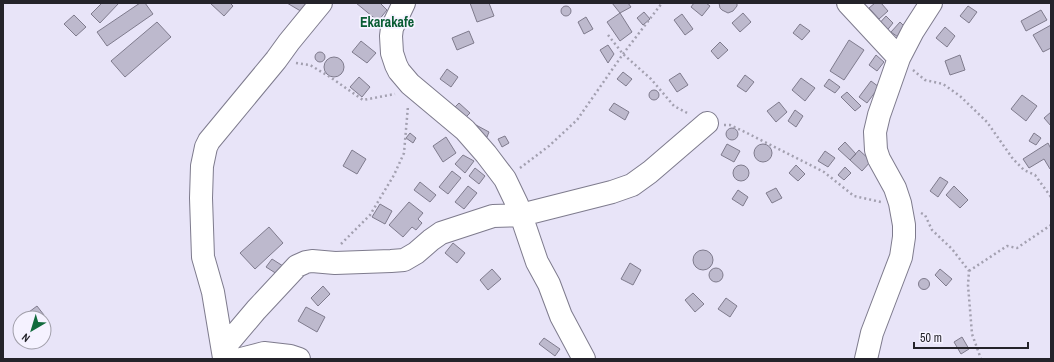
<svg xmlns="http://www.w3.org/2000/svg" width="1054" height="362" font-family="'Archivo Narrow',sans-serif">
<rect width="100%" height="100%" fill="#e8e4f8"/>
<path fill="#bdb9cd" stroke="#7f7b8d" d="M102 3H119L100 23 91 14Z
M140 3H145L153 14 107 46 97 32Z
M210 3H230L233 6 224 16Z
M287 3H311L304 13Z
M356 3H380L387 10 378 21Z
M470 3H489L494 16 477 22Z
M612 3H628L631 7 620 13Z
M694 3H706L710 6 702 16 691 7Z
M719 3H737V6L733 11 728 13 722 10 720 8Z
M875 3H881L888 11 879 19 869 8Z
M561 11a5 5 0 1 1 10 0a5 5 0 1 1-10 0Z
M968 6 977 12 969 23 960 16Z
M1041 10 1047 20 1026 31 1021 21Z
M644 12 650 19 643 25 637 18Z
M620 13 632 32 620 41 607 22Z
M743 13 751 22 740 32 732 23Z
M682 14 693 29 685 35 674 20Z
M74 15 86 27 76 36 64 24Z
M886 16 893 23 885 33 877 26Z
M586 17 593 29 584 34 578 22Z
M157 22 171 37 125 77 111 61Z
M900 22 906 28 898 37 891 32Z
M800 24 810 31 802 40 793 33Z
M1051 25V48L1043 52 1033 35Z
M945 27 955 36 947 47 936 38Z
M469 31 474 43 457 50 452 38Z
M849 40 864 50 844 80 830 71Z
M361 41 376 53 367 63 352 52Z
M720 42 728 50 718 59 711 51Z
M608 45 614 54 608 63 600 50Z
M315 57a5 5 0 1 1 10 0a5 5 0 1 1-10 0Z
M876 55 884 62 877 71 869 65Z
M960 55 965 70 950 75 945 61Z
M324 67a10 10 0 1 1 20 0a10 10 0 1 1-20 0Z
M447 69 458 77 451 87 440 79Z
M623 72 632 79 626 86 617 79Z
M680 73 688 85 677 92 669 80Z
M745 75 754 82 746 92 737 86Z
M359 77 370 87 362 97 350 87Z
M801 78 815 88 805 101 792 90Z
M829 79 840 87 835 93 824 86Z
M871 81 879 87 867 103 859 97Z
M649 95a5 5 0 1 1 10 0a5 5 0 1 1-10 0Z
M847 92 861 106 855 111 841 97Z
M1022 95 1037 106 1026 121 1011 109Z
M779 102 787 112 776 122 767 111Z
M459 103 470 113 462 121 451 111Z
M614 103 629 112 625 120 609 110Z
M795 110 803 116 796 127 788 121Z
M1051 112V126L1044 118Z
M476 125 489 132 487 137 473 130Z
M726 134a6 6 0 1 1 12 0a6 6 0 1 1-12 0Z
M410 133 416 138 413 143 406 138Z
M1034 133 1041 138 1036 145 1029 141Z
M505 136 509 143 502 147 498 139Z
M446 137 456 153 443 162 433 146Z
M845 142 856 154 850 160 838 149Z
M1048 143 1051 149V169H1050L1044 159 1029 168 1023 159Z
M754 153a9 9 0 1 1 18 0a9 9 0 1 1-18 0Z
M727 144 740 151 734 162 721 155Z
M352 150 366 159 357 174 343 166Z
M859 150 871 161 862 171 850 160Z
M825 151 835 158 828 167 818 161Z
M463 155 474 161 465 173 455 164Z
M733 173a8 8 0 1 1 16 0a8 8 0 1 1-16 0Z
M796 165 805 174 798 181 789 173Z
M845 167 851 173 844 180 838 175Z
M475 168 485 176 479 184 469 176Z
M452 171 461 178 448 194 439 187Z
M940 177 948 182 938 197 930 191Z
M420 182 436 195 430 202 414 190Z
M468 186 477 193 464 209 455 202Z
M954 186 968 200 960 208 946 195Z
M776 188 782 198 772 203 766 193Z
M738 190 748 197 743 206 732 199Z
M409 202 423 213 418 219 422 223 416 230 412 227 403 237 389 225Z
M380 204 392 211 385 224 372 217Z
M269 227 283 243 255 269 240 253Z
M453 243 465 253 457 263 445 253Z
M693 260a10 10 0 1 1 20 0a10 10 0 1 1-20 0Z
M272 259 283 266 277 274 266 267Z
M630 263 641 270 633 285 621 279Z
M709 275a7 7 0 1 1 14 0a7 7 0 1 1-14 0Z
M492 269 501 279 488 290 480 280Z
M940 269 952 279 946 286 935 275Z
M918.5 284a5.5 5.5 0 1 1 11 0a5.5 5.5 0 1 1-11 0Z
M323 286 330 294 318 306 311 298Z
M693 293 704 304 695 312 685 300Z
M726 298 737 306 730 317 718 309Z
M37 306 44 315 40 318H21Z
M306 307 325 317 317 332 298 321Z
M962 337 969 349 961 354 954 342Z
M544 338 560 349 555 356 539 344Z"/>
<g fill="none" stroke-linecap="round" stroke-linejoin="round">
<g stroke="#7e7b8d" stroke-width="24">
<path id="minor" d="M404 3 392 28 391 36 392 53 396 65 399 71 410 84 465 130 486 154 505 179 517 204 521 215 612 192 632 185 650 172 707 123
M848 3 899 58
M223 349 256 310 297 266 306 262 312 261 335 263 391 261 404 260 416 253 431 240 441 233 493 216 521 215 537 262 549 284 561 316 584 359
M224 358 213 292 203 257 201 198 202 166 206 147 209 141 276 60 289 42 321 3
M241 359 264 353 290 356 299 359
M866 359 872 333 901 257 904 237V225L900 203 895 188 879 159 876 150 875 132 879 115 899 58 913 31 931 3"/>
</g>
<path stroke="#a3a0b0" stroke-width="2.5" stroke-dasharray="2 3" stroke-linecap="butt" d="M608 35 623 54 651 79 674 106 689 114
M296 63 310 65 330 77 363 100 395 94
M913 70 925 80 943 84 960 96 987 122 1013 159 1024 170 1035 175 1051 197
M724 125H730L747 133 824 172 854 196 881 202
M520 168 549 146 577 120 623 54 662 3
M921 213 925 215 932 230 952 249 969 271 968 285 972 334 981 359
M341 244 370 215 394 175 404 153 408 106
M969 271 1007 246 1017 248 1051 225"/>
<use href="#minor" stroke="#fff" stroke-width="22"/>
</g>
<g text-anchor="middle" stroke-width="3.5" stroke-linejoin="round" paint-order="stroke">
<g font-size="14" font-weight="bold" fill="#095c33" stroke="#f5f2ff">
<text x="387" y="27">Ekarakafe</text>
</g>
</g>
<rect width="1054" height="362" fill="none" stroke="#24232a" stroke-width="8"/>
<g transform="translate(32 330) rotate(218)"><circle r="19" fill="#f5f2ff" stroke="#a19faa"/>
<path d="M0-3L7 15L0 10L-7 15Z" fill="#116a3c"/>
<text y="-6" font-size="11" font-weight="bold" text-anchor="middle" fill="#24232a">N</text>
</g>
<path d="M914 342v6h114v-6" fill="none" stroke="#24232a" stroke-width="2"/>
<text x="920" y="342" font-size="12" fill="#24232a" stroke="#f5f2ff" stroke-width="3" paint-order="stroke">50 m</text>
</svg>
